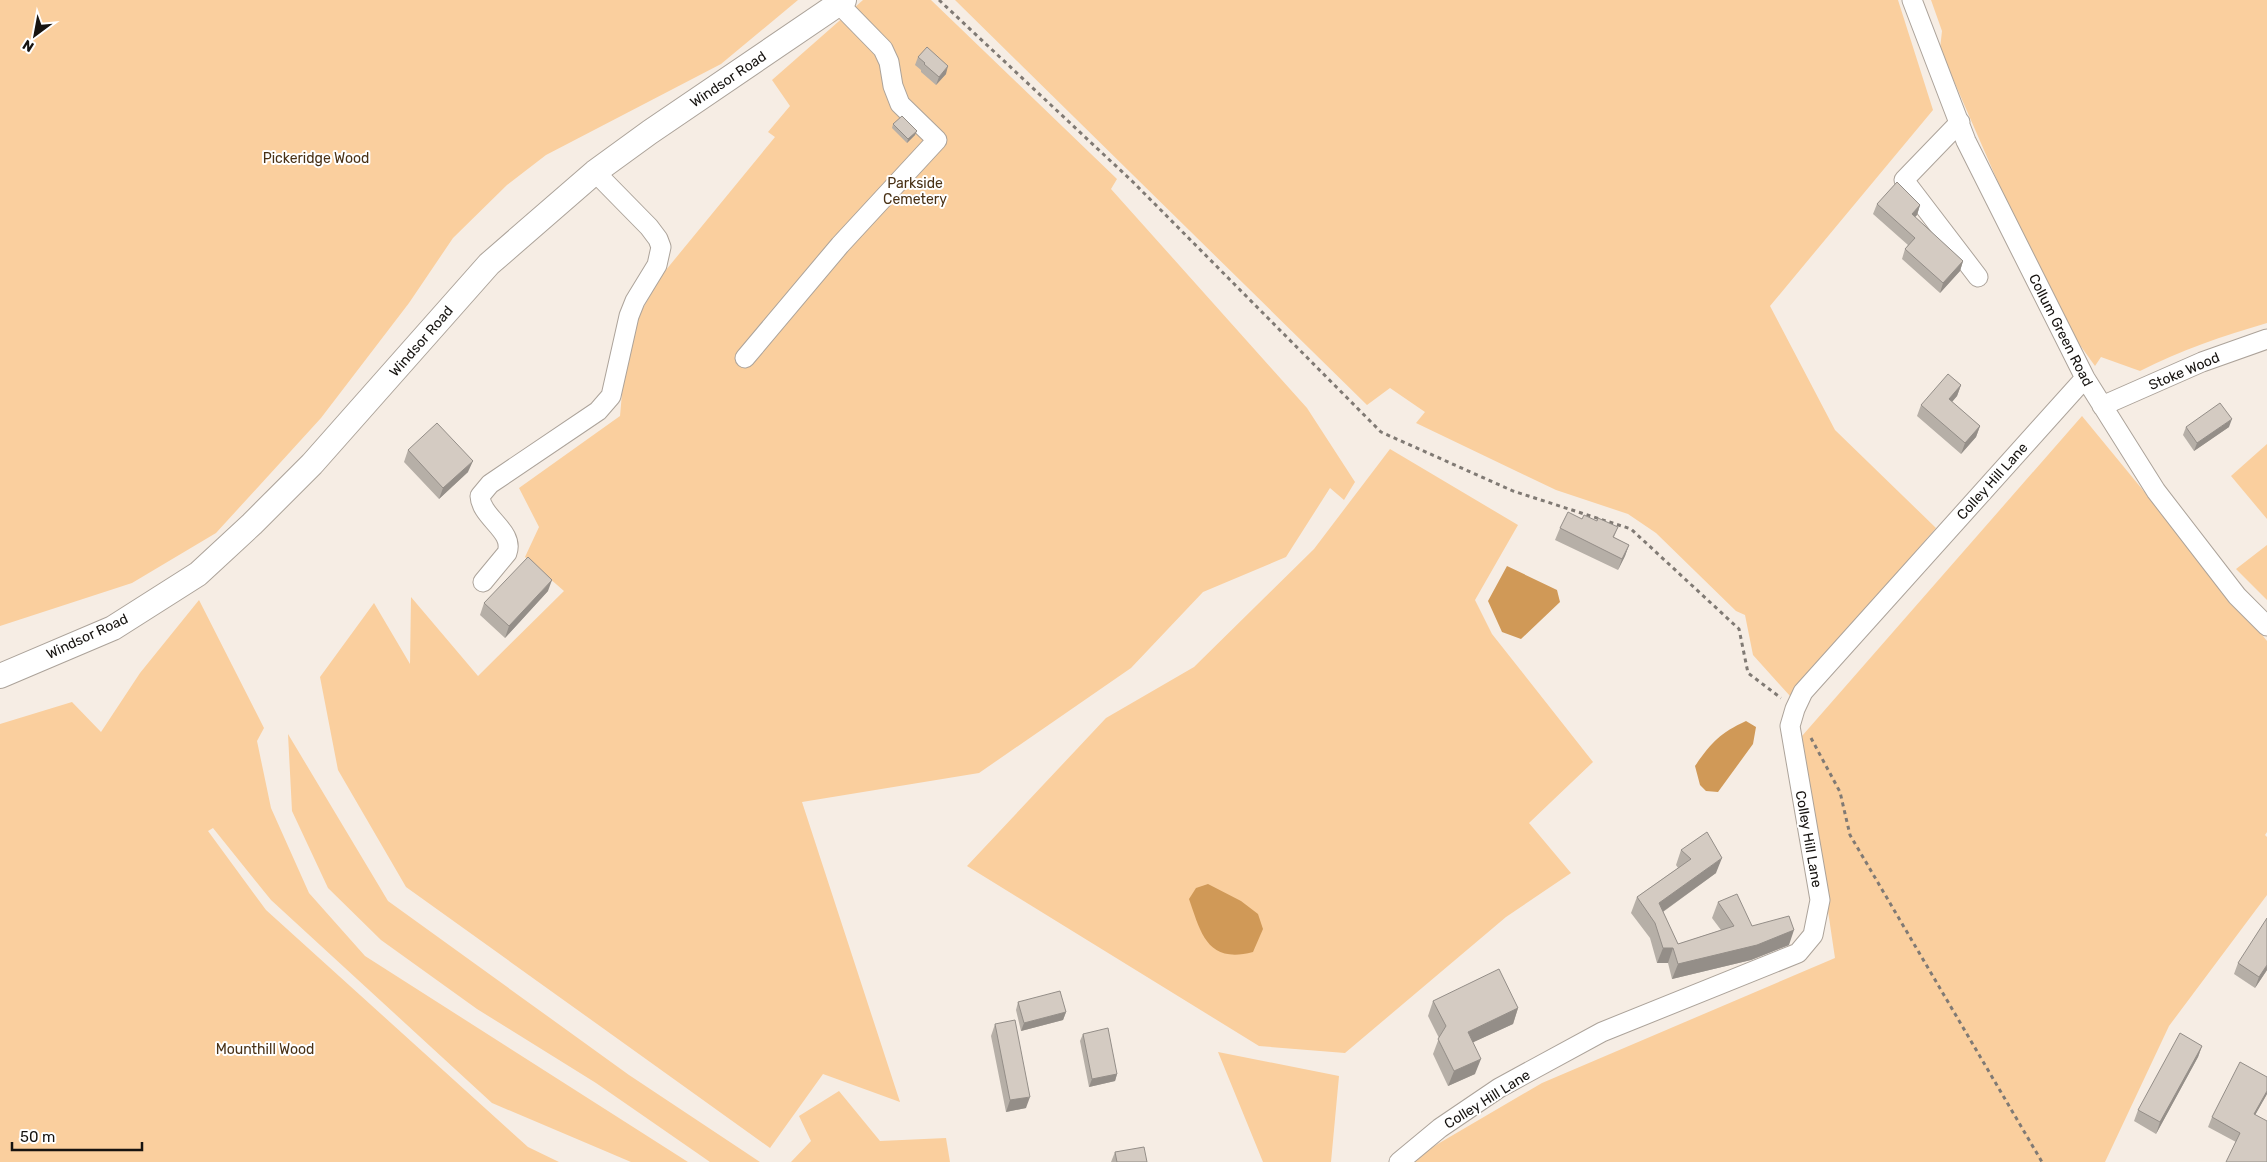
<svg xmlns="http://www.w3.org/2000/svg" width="2267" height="1162" font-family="Rubik,sans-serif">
<rect width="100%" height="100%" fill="#f6ede4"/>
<path fill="#facf9e" d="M0 0H798L721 64 546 155 507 185 453 238 409 303 321 418 216 533 132 583 0 626Z
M863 0H931L1117 179 1111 189 1307 408 1355 482 1344 500 1330 488 1286 557 1203 592 1131 668 979 773 802 802 900 1102 823 1074 770 1148 406 887 338 770 320 677 374 603 410 664 411 597 478 676 564 591 525 557 539 527 519 488 620 416 627 337 661 276 775 137 768 132 790 106 772 80Z
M955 0H1898L1933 110 1770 306 1835 430 1936 528 1790 696 1753 655 1745 615 1736 611 1656 533 1628 514 1556 490 1416 423 1425 412 1390 388 1367 405Z
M1931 0H2267V323C2223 336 2181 350 2140 371L2101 357 2095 366 2077 341 2024 242 1940 49 1942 31Z
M2082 416 2267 641V832L2265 835 2267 837V895L2169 1026 2105 1162H1407L1542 1083 1835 958 1802 736Z
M2267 444V519L2231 476Z
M1390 449 1518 525 1475 600 1492 634 1593 762 1529 823 1571 873 1506 917 1345 1053 1259 1046 967 866 1106 718 1194 667 1314 549Z
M2267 545V600L2236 569Z
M199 600 264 728 257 741 271 808 309 893 365 956 688 1162H631L492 1103 271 900 213 828 208 831 266 910 528 1147 559 1162H0V724L72 702 101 732 140 673Z
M288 734 388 901 629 1075 760 1162H710L596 1083 477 1009 381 940 328 888 292 811Z
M1218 1052 1339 1076 1331 1162H1263Z
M839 1091 880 1141 946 1138 950 1162H791L811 1141 799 1116Z"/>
<path fill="#d09957" d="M1507 566 1557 590 1560 602 1521 639 1502 632 1488 601Z
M1746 721 1756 727 1753 744 1718 792 1706 791 1700 785 1695 766C1711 743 1720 733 1746 721Z
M1208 884 1241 901 1258 914 1263 929 1253 952C1207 964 1201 933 1189 899L1196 888Z"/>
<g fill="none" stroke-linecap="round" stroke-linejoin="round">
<g stroke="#aca39a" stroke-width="21">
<path id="minor" d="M1912 0 1966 141 2085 378 2156 491 2237 596 2267 626
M1960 122 1904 180 1978 277
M745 358 840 245 937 140 900 104 893 86 889 62 883 49 839 4
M2102 406 2202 362 2267 339
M483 582 507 553C515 531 481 518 480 496L490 484 598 411 611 396 629 316 635 301 657 265 661 247 658 239 649 227 595 172
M1399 1162 1440 1128 1499 1088 1602 1032 1798 953 1813 935 1820 900 1790 726 1795 709 1803 692 2085 378"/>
</g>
<g stroke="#aca39a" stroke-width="26">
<path id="major" d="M0 676 113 628 198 574 252 524 312 464 489 264 595 172 650 132 844 0"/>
</g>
<path stroke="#807a74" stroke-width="3" stroke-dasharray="4 4" stroke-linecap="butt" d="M939 0 1133 182 1381 432 1513 491 1631 529 1739 629 1748 673 1781 698
M1811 738 1840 792 1850 835 2042 1162"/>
<use href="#minor" stroke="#fff" stroke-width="19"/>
<use href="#major" stroke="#fff" stroke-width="24"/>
</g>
<path fill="#b6afa7" d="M918 57 946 74 936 85 921 72V70L915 65Z
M893 124 915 135 907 143 892 128Z
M1877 204 1920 205 1917 215 1915 217 1963 261 1960 271 1940 293 1902 259 1905 249 1908 245 1873 214Z
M1961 385 1957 396 1952 402 1980 426 1976 437 1961 454 1917 416 1921 405Z
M2186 427H2229L2194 451 2183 435Z
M408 450 468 472 439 499 404 462Z
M1582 519 1597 521 1618 527 1614 537 1629 545 1625 556 1618 570 1555 540 1560 528Z
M548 591 505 638 480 615 484 603Z
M1681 850 1716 873 1663 912 1678 944 1721 930 1712 918 1718 902 1752 926 1789 945 1751 960 1672 979 1668 963H1657L1650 938 1631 913 1637 897 1678 868 1676 865Z
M2238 963 2267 970 2255 988 2234 974Z
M1433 1001 1518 1008 1513 1024 1473 1042 1475 1074 1448 1086 1433 1054 1439 1038 1428 1016Z
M1018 1002 1066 1012 1063 1020 1021 1031 1016 1010Z
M995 1024 1026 1108 1006 1112 991 1036Z
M1083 1034 1117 1074 1115 1081 1089 1087 1080 1041Z
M2202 1046 2198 1057 2156 1134 2134 1121 2138 1110Z
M2267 1094 2255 1115 2236 1142 2208 1127 2212 1117Z
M1115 1152 1147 1162H1111Z"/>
<path fill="#948e88" d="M948 66 946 74 936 85 939 77Z
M917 131 915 135 907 143 908 139Z
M1920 205 1917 215 1908 224 1912 214Z
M1963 261 1960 271 1940 293 1943 283Z
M1961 385 1957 396 1945 410 1949 399Z
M2232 419 2229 427 2194 451 2197 443Z
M1980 426 1976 437 1961 454 1965 443Z
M473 461 468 472 439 499 443 488Z
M1629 545 1625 556 1618 570 1622 559Z
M552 580 548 591 505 638 509 626Z
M1722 858 1716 873 1654 918 1659 903Z
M1794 930 1789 945 1751 960 1672 979 1678 964Z
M1663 948H1673L1668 963H1657Z
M2267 965V970L2255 988 2259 977Z
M1518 1008 1513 1024 1463 1047 1468 1032Z
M1066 1012 1063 1020 1021 1031 1024 1023Z
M2202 1046 2198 1057 2156 1134 2160 1122Z
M1481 1059 1475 1074 1448 1086 1454 1071Z
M1117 1074 1115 1081 1089 1087 1092 1079Z
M2267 1091V1094L2250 1124 2254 1114Z
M1030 1097 1026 1108 1006 1112 1010 1100Z"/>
<path fill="#d4cbc2" stroke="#948e88" d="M927 47 948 66 939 77 924 64 925 63 918 57Z
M902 116 917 131 908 139 893 124Z
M1897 182 1920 205 1912 214 1963 261 1943 283 1905 249 1915 238 1877 204Z
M1948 374 1961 385 1949 399 1980 426 1965 443 1921 405Z
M2220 403 2232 419 2197 443 2186 427Z
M437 423 473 461 443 488 408 450Z
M1568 512 1582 519 1584 515 1597 521 1598 518 1618 527 1613 537 1629 545 1622 559 1560 528Z
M528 557 552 580 509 626 484 603Z
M1707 832 1722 858 1659 903 1678 944 1734 926 1718 902 1737 894 1752 926 1789 916 1794 930 1757 945 1678 964 1673 948H1663L1655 923 1637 897 1691 859 1681 850Z
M2267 918V965L2259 977 2238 963Z
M1499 969 1518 1008 1468 1032 1481 1059 1454 1071 1438 1039 1446 1026 1433 1001Z
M1060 991 1066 1012 1024 1023 1018 1002Z
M1015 1020 1030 1097 1010 1100 995 1024Z
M1108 1028 1117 1074 1092 1079 1083 1034Z
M2180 1033 2202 1046 2160 1122 2138 1110Z
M2240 1062 2267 1077V1091L2254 1114 2267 1121V1162H2226L2240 1133 2212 1117Z
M1144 1147 1147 1162H1117L1115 1152Z"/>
<g text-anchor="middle" stroke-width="4" stroke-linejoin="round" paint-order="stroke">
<g font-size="14" fill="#161310" stroke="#fff">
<text transform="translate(728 79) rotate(-34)" y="5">Windsor Road</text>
<text transform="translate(2061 330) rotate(63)" y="5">Collum Green Road</text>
<text transform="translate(421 341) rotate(-49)" y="5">Windsor Road</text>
<text transform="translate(2184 371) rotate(-23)" y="5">Stoke Wood</text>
<text transform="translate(1992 481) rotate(-48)" y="5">Colley Hill Lane</text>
<text transform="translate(87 636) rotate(-25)" y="5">Windsor Road</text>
<text transform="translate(1809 839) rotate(80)" y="5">Colley Hill Lane</text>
<text transform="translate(1487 1099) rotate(-32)" y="5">Colley Hill Lane</text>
</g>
<g font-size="14" fill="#493115" stroke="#fff">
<text x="316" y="163">Pickeridge Wood</text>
<text x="915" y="188">Parkside<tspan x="915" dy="16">Cemetery</tspan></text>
<text x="265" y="1054">Mounthill Wood</text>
</g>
</g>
<g transform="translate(35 35) rotate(212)" stroke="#ffffff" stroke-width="4" paint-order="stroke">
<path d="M0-4L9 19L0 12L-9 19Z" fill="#161310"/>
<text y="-8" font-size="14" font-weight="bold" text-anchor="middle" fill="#161310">N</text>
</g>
<path d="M12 1142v8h130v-8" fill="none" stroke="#161310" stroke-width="2.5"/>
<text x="20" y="1142" font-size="15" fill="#161310" stroke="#ffffff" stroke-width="4" paint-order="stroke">50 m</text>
</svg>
